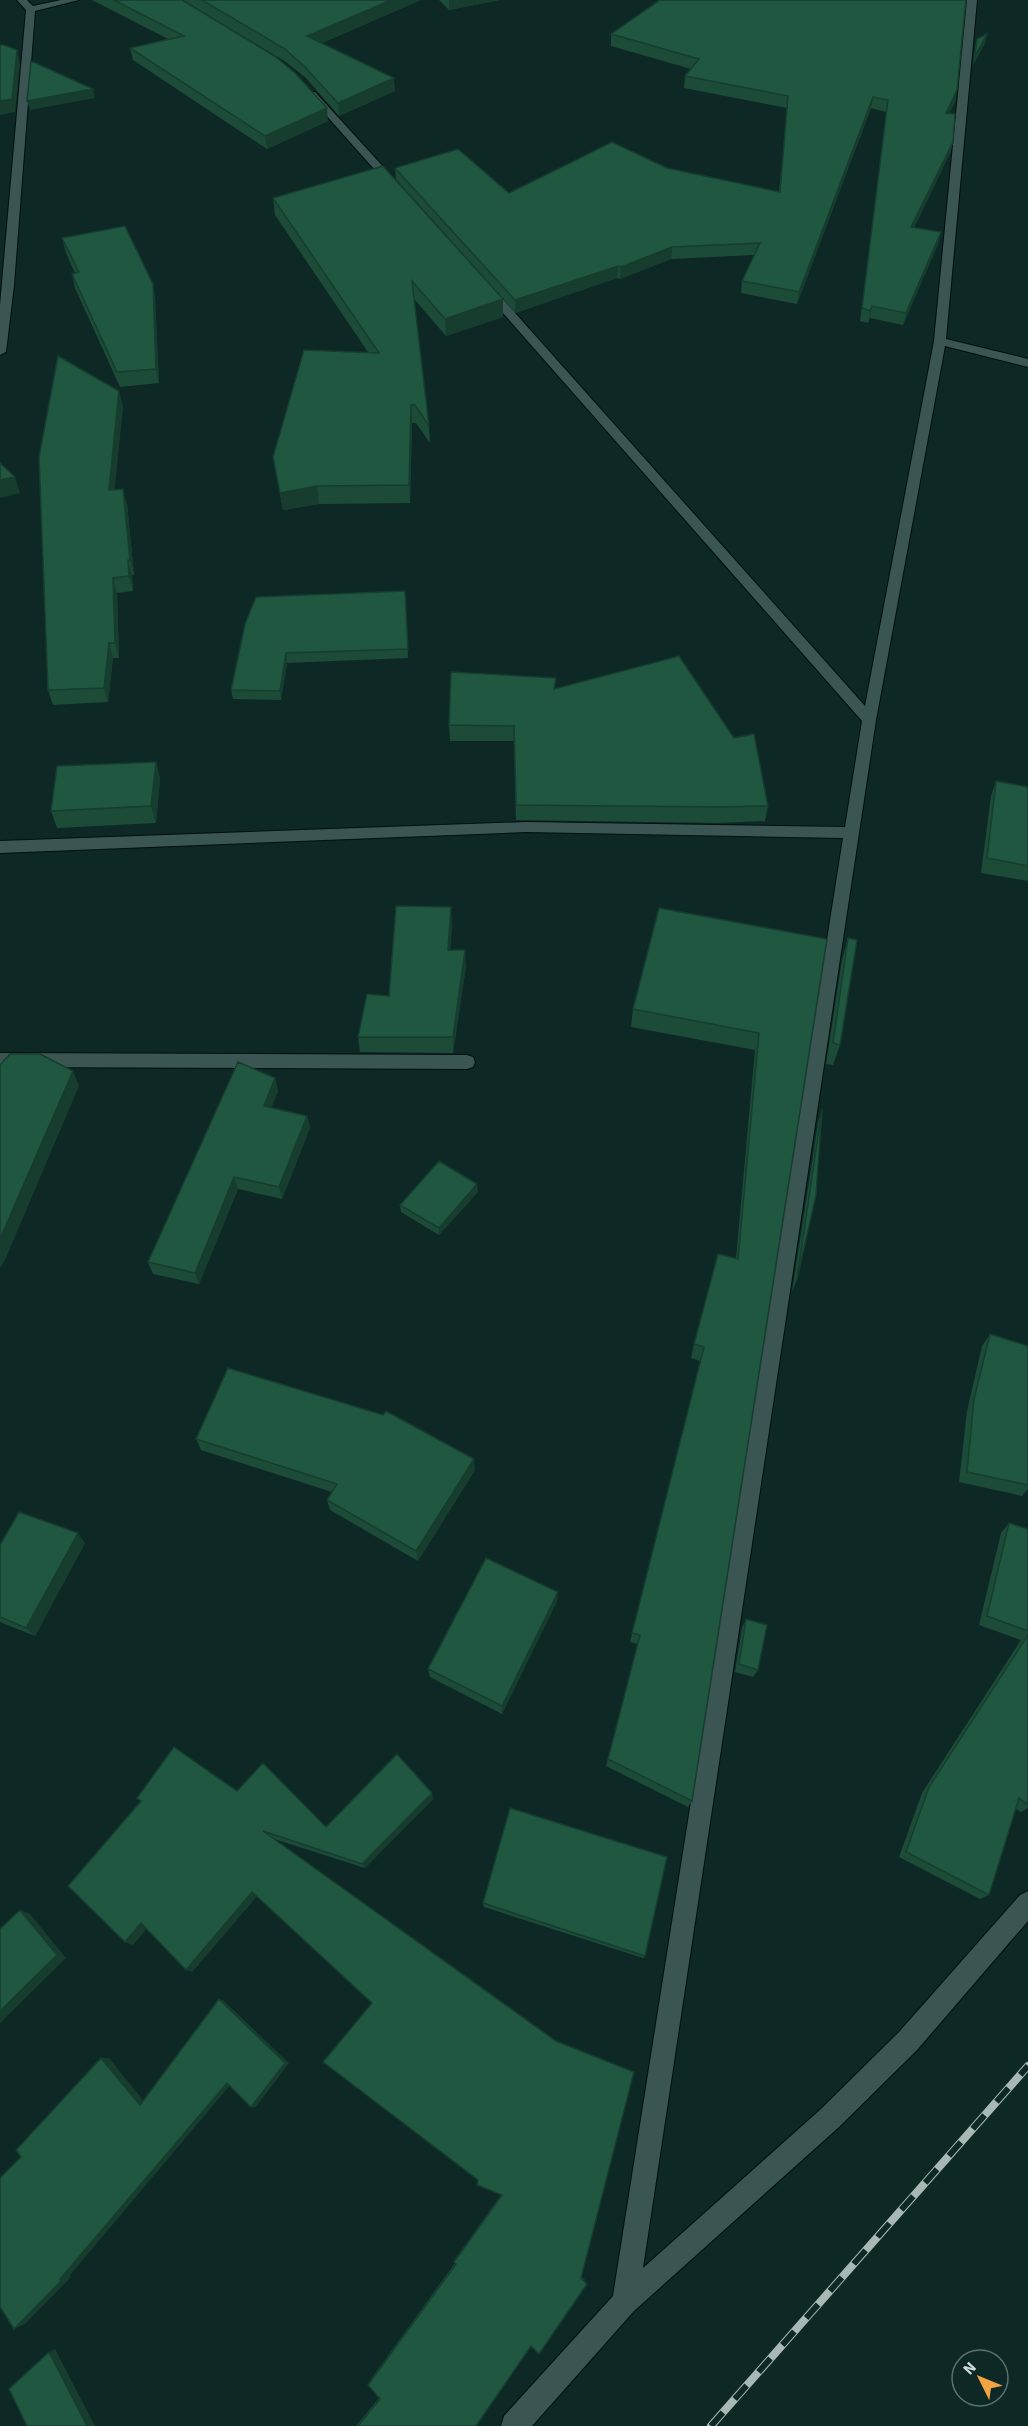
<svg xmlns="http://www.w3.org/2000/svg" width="1028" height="2426" font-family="'Source Sans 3',sans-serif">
<rect width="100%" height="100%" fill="#0e2826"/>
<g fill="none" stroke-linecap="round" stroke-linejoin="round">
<g stroke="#00100f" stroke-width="2">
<path id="street" d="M17 0H27L33 6 61 0H79L35 11 14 285 6 352 0 355V305L26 10Z
M967 0H977L946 339 1028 359V367L945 346 876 720 643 2268 821 2109 899 2032 1020 1895 1028 1891V1921L917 2050 839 2127 634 2311 532 2426H501L504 2416 613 2296 843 838 526 832 0 853V841L526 822 845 827 862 721 481 288 483 286H491L865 706 934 341Z
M309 92H315L398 183V187H390L309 96Z
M0 1053 467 1055 473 1057 475 1062 473 1067 467 1069 0 1067Z"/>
</g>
<use href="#street" fill="#3b5552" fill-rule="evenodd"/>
<g stroke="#a7b8b6" stroke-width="8">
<path id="rail" d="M711 2426 1028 2066"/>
</g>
<use href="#rail" stroke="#0e2826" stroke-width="6" stroke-dasharray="18" stroke-linecap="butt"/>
</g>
<path fill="#1c4b38" d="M92 0H182L328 121 267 149 133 60 130 48 168 39Z
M183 0H421L322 43 395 91 339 116 306 78 286 62Z
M439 0H500L449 10Z
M611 34 957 90 955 102 949 113 953 142 950 153 914 228 938 244 903 325 870 318 868 323 860 321 886 112 871 108 797 304 741 293 742 281 754 255 671 259 620 279 617 278 515 313 396 179 395 168 509 193 779 192 787 108 684 88 685 76 691 69 611 46Z
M987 34 985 43 973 65 975 48 977 39Z
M273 198 503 317 446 336 414 299 429 426 430 443 416 423H412L410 503 319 504 283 510 273 457 368 352 275 215Z
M62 238 153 284 155 298 159 383 120 387 75 288 72 274 75 273 66 253Z
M123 406 114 490 127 504 134 575H132L133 591 117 593 119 658H113L108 702 53 705 48 690Z
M405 591 408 658 287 663 281 700 233 699 231 690 245 624Z
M555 689 768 806 765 821 717 823 516 820 514 741H450L449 725Z
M156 762 160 779 156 823 57 828 51 811Z
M996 781 1028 787V881L981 873 991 796Z
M452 923 450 950 466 966 453 1053 360 1052 358 1037 389 996Z
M848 938 840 1045 833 1065 826 1064 842 960Z
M827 939 692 1801 688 1807 606 1766 638 1644 630 1642 700 1361 691 1358 694 1344 736 1258 755 1050 631 1027 633 1009Z
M275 1078 278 1091 271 1108 307 1116 310 1128 282 1199 238 1189 199 1284 153 1274 148 1262Z
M822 1109 797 1279 792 1292 818 1123Z
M478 1192 439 1235 401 1212 400 1205Z
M990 1334 1028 1346V1489L1022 1496 959 1482 967 1411 982 1346Z
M196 1439 475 1470 418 1561 330 1510 327 1500 332 1492 201 1450Z
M1009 1523 1028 1529V1808L1021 1812 1016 1809 989 1895 980 1899 899 1857 922 1793 1021 1640 979 1625 1001 1533Z
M85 1543 35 1636 0 1622V1545Z
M557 1601 502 1714 430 1677 428 1669Z
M746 1619 758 1670 753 1677 735 1672 742 1628Z
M237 1791 326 1827 433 1799 365 1868 271 1838 581 2276 585 2280 531 2346 476 2426H356L379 2398 368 2385 371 2379 455 2263 454 2262 455 2259 501 2195 478 2180 372 2003 257 1896 192 1972 146 1929 133 1945Z
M483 1903 645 1956 643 1958 484 1907Z"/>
<path fill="#163d2e" d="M391 0H421L308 49 307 36Z
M449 0H500L449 10Z
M987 34 985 43 973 65 975 56Z
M17 50 20 64 15 112 0 115V101Z
M394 78 395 91 339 116 338 103Z
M93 89 95 98 30 110 27 101Z
M957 90 955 102 944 124 946 113Z
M873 97 871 108 797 304 799 292Z
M327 108 328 121 267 149 265 136Z
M953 142 950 153 908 239 911 227Z
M941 232 938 244 903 325 906 313Z
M672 247 671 259 620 279 621 267Z
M618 266 617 278 515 313V300Z
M153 284 155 298 159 383 156 369Z
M503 299V317L446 336 445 319Z
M872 306 870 318 868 323 870 311Z
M119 391 123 406 113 505 109 490Z
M411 405 412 423 410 503 409 485Z
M15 477 20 493 0 498V480Z
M317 486 319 504 283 510 280 493Z
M123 489 127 504 134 575 130 560Z
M128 560 132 575 133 591 129 576Z
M113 578 117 593 119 658 115 643Z
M109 643 113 658 108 702 104 688Z
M286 653 287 663 281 700 280 691Z
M156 762 160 779 156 823 151 806Z
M451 907 452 923 449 966 448 950Z
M465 950 466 966 453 1053V1037Z
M73 1071 79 1086 5 1260 0 1268V1239Z
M275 1078 278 1091 267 1119 264 1106Z
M307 1116 310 1128 282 1199 279 1187Z
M234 1177 238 1189 199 1284 195 1273Z
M477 1184 478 1192 439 1235V1228Z
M474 1459 475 1470 418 1561 416 1551Z
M78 1533 85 1543 35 1636 26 1628Z
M558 1592 557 1601 502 1714V1706Z
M432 1793 433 1799 365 1868 362 1864Z
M252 1892 257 1896 192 1972 186 1970Z
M20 1910 30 1914 66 1958 0 2023V2011Z
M141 1923 148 1927 133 1945 125 1942Z
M219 1999 224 2001 289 2063 256 2107H251Z
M101 2058H109L147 2105H140Z
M227 2083H232L70 2275 71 2277 25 2324 14 2329 60 2279Z
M55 2349 95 2426H87L49 2352Z"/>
<path fill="#205741" stroke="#163d2e" stroke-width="1.5" d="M114 0H182L276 57 295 73 327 108 265 136 130 48 184 36Z
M202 0H391L307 36 394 78 338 103 304 66 285 49Z
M660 0H966L957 90 946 113 955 114 953 142 911 227 941 232 906 313 872 306 870 311 862 308 888 100 873 97 799 292 742 281 760 243 672 247 621 267 618 266 515 300 395 168 458 149 509 193 612 142 667 168 780 192 788 96 685 76 699 59 611 34Z
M987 34 975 56 977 39Z
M0 45H4L17 50 12 99 0 101Z
M31 61 93 89 27 101Z
M383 166 503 299 445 319 412 281 429 426 415 405H411L409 485 317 486 280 493 273 457 304 350 379 353 273 198Z
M125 226 153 284 156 369 117 372 72 274 79 272 62 238Z
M58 356 119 391 109 490 123 489 130 560H128L129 576 113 578 115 643H109L104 688 48 690 39 457Z
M0 463 15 477 0 480Z
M405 591 408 649 286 653 280 691 231 690 245 624 256 597Z
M679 656 734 738 754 734 768 806 719 807 516 805 514 726 449 725 451 672 556 678 554 689Z
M156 762 151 806 51 811 57 766Z
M996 781 1028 787V866L987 858Z
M396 906 451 907 448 950H465L453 1037H358L367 994 389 996Z
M659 908 827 939 692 1801 608 1759 640 1635 632 1633 704 1347 694 1344 718 1254 738 1259 759 1033 633 1009Z
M848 938 857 940 840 1045 833 1043Z
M10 1054H40L73 1071 0 1239V1065Z
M238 1062 275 1078 264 1106 307 1116 279 1187 234 1177 195 1273 148 1262Z
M822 1109 816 1195 797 1279Z
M439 1161 477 1184 439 1228 400 1205Z
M990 1334 1028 1346V1485L967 1472 974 1399Z
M228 1368 383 1415 386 1411 474 1459 416 1551 327 1500 337 1484 196 1439Z
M19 1512 78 1533 26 1628 0 1617V1545Z
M1009 1523 1028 1529V1631L987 1616Z
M486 1558 558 1592 502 1706 428 1669Z
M746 1619 767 1625 758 1670 739 1664Z
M1028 1635V1805L1019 1798 989 1895 906 1852 929 1787Z
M174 1747 237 1791 263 1763 326 1827 397 1754 432 1793 362 1864 263 1831 556 2041 634 2072 581 2278 587 2284 539 2354 531 2346 476 2426H358L380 2399 368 2385 456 2264 454 2262 502 2195 477 2185 478 2180 323 2062 372 2003 252 1892 186 1970 141 1923 125 1942 68 1886 141 1801 137 1798Z
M510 1808 667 1857 645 1956 483 1903Z
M20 1910 57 1955 0 2011V1929Z
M219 1999 285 2063 251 2107 227 2083 60 2279 61 2281 14 2329 0 2307V2178L21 2157 16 2150 101 2058 140 2105Z
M49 2352 87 2426H27L9 2389Z"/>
<g transform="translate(980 2378) rotate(313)"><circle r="28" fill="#0e2826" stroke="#5c716f" stroke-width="1.5"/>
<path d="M0-4.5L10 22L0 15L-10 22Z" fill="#f3a442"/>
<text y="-9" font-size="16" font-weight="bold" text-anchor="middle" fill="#d0dfdd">N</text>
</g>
</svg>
